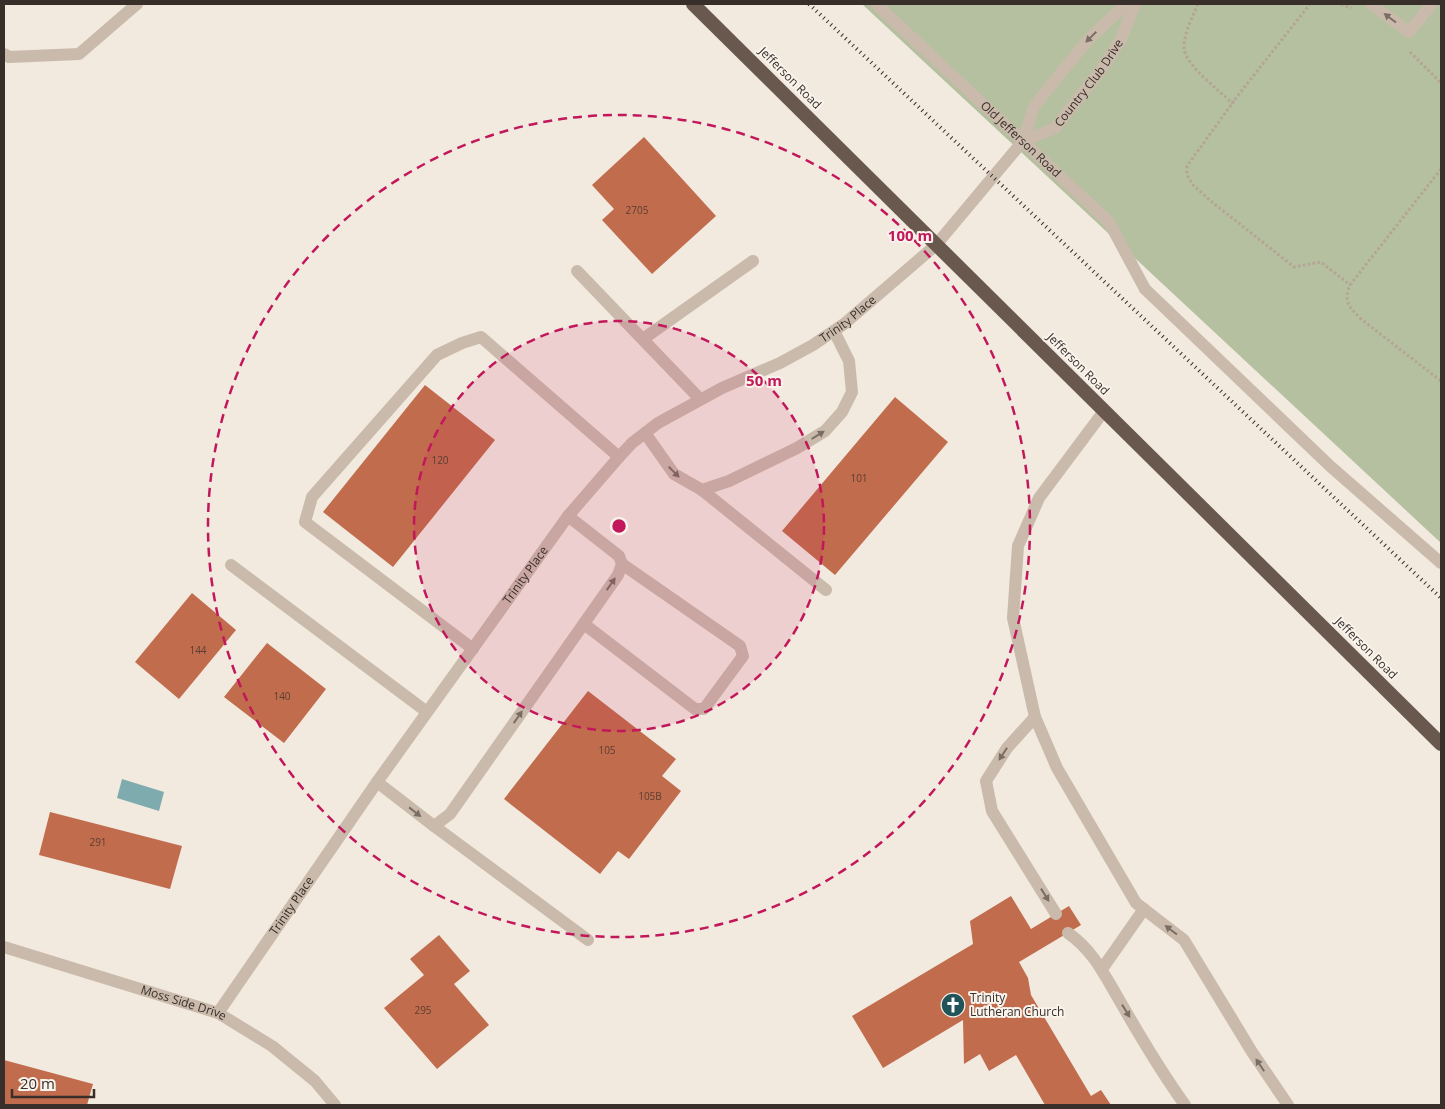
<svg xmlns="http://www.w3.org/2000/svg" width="1445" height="1109" font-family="'Open Sans',sans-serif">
<rect width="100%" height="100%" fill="#f2e9df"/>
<path fill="#b4c09f" d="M862 4H1441V543Z"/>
<path fill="#7eabae" d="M122 779 164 792 159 811 117 798Z"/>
<path fill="#c16c4d" d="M644 137 716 216 652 274 602 220 614 209 592 185Z
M425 385 495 440 393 567 323 512Z
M895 397 948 442 835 575 782 531Z
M192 593 236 630 179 699 135 662Z
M267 643 326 689 284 743 224 697Z
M588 691 676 759 662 776 681 791 629 859 618 851 600 874 504 799Z
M50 812 182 846 170 889 39 855Z
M1011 896 1031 929 1069 906 1081 925 1019 962 1028 978 1031 995 1091 1096 1101 1090 1111 1105H1045L1016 1055 989 1071 980 1054 964 1064 963 1020 883 1068 852 1016 973 944 970 921Z
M439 935 470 971 454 984 489 1025 437 1069 384 1008 424 975 410 959Z
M4 1060 93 1084 87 1105H4Z"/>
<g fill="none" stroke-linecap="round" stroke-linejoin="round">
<path stroke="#b5a495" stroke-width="3" stroke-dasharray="2.5 2.5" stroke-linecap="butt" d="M1198 4C1192 18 1184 32 1184 48 1185 65 1220 91 1232 103L1310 4
M1341 4 1351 8
M1410 52 1441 83
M1234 101 1187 166V175L1193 185 1212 202 1294 267 1321 262 1350 285
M1441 169 1350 285C1343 302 1349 307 1361 319L1441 381"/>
<g stroke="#cabaab" stroke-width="12">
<path d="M1371 4 1409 32 1432 4"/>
<path d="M4 54 9 57 79 54 137 4"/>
<path id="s1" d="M1023 141 1055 128 1101 70 1121 39 1135 4"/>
<path d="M1023 141 1034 106 1088 40 1126 4"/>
<path d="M577 271 700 399"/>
<path d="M1145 289 1330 466 1441 563"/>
<path d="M643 339 753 261"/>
<path d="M1104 411 1039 498 1018 546 1013 618 1035 717 1057 768 1136 903 1184 940 1252 1052 1288 1105"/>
<path d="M645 433 674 474 702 490 729 481 797 448 825 431 842 412 852 392 849 361 834 331"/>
<path d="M702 490 826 590"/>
<path d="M231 565 427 712"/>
<path d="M584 624 695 709H704L743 656 740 646 622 564"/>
<path d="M473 649 305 522 312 497 437 355 462 343 481 337 619 457"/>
<path d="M1035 717 1007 748 986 781 992 811 1056 914"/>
<path d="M377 782 434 826 450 814 618 575 622 564 619 556 568 516"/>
<path d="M434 826 588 940"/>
<path d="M1068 933C1094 951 1105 976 1121 1003 1141 1038 1162 1073 1185 1105"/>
<path d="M1102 969 1144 909"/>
</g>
<g stroke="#cabaab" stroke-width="12">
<path id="s2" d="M876 4 1109 222 1145 289"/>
<path id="s3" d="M4 947 218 1013 272 1046 315 1081 335 1105"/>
<path id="s4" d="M218 1013 377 782 568 516 619 457 632 443 658 423 722 388 780 363 813 345 844 324 936 245 1023 141"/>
</g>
<path stroke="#68584e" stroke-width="14" d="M693 4 1441 744"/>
<path stroke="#382e2a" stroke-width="4" stroke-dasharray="1 4" stroke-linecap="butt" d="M809 4 1441 598"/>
</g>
<defs><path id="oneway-solid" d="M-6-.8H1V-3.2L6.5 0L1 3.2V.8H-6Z" transform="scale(1.25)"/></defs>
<g fill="#7a6d64">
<use href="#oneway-solid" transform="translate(1390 18) rotate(-143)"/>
<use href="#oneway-solid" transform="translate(1091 37) rotate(135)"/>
<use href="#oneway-solid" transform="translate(818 435) rotate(-32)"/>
<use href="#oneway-solid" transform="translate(674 472) rotate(45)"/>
<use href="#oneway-solid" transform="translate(611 584) rotate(-55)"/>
<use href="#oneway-solid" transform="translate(518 717) rotate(-55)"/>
<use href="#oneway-solid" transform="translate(1003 754) rotate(123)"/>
<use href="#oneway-solid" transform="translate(415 812) rotate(38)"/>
<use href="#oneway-solid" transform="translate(1045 895) rotate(58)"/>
<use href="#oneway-solid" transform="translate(1171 930) rotate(-143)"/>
<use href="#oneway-solid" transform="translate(1126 1011) rotate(58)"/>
<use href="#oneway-solid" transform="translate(1260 1065) rotate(-124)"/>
</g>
<circle cx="619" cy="526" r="205" fill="#c2185b" fill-opacity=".12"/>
<g fill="none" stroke="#c2185b" stroke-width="2.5" stroke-dasharray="9 6">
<circle cx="619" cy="526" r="205"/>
<circle cx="619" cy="526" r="411"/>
</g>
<defs>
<g id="church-disc" transform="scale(1.25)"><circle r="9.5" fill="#215358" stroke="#f9f3eb"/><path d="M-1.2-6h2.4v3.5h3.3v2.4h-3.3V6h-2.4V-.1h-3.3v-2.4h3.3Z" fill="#fff"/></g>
</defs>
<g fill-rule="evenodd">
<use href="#church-disc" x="953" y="1005"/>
</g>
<g text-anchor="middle" stroke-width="4" stroke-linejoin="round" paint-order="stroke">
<g font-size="10" fill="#5a3e33">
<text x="637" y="214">2705</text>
<text x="440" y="464">120</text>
<text x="859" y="482">101</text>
<text x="198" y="654">144</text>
<text x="282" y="700">140</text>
<text x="607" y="754">105</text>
<text x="650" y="800">105B</text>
<text x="98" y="846">291</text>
<text x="423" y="1014">295</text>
</g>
<g font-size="12" fill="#382e2a" stroke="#f9f3eb">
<text transform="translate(790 78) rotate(45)" y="4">Jefferson Road</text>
<text dy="4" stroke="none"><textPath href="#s1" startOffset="91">Country Club Drive</textPath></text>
<text dy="4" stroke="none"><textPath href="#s2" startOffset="198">Old Jefferson Road</textPath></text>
<text dy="4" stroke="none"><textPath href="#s4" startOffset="955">Trinity Place</textPath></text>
<text transform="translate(1078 364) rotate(45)" y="4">Jefferson Road</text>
<text dy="4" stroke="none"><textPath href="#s4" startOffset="535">Trinity Place</textPath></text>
<text transform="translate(1366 648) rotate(45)" y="4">Jefferson Road</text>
<text dy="4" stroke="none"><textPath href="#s4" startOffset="130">Trinity Place</textPath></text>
<text dy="4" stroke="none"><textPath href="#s3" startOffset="188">Moss Side Drive</textPath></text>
</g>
<g font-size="12" fill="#382e2a" stroke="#f9f3eb" text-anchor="start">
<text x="970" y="1002">Trinity<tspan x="970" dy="14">Lutheran Church</tspan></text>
</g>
</g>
<circle cx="619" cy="526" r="8" fill="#c2185b" stroke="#f9f3eb" stroke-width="2.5"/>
<g font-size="15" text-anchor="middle" font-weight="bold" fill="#c2185b" stroke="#f9f3eb" stroke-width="4" stroke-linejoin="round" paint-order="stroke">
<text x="910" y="241">100 m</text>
<text x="764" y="386">50 m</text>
</g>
<rect width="1445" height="1109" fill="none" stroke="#382e2a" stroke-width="10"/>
<path d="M12 1089v8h82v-8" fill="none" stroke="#382e2a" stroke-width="2.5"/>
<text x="20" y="1089" font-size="15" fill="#382e2a" stroke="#f9f3eb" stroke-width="4" paint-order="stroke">20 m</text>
</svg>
